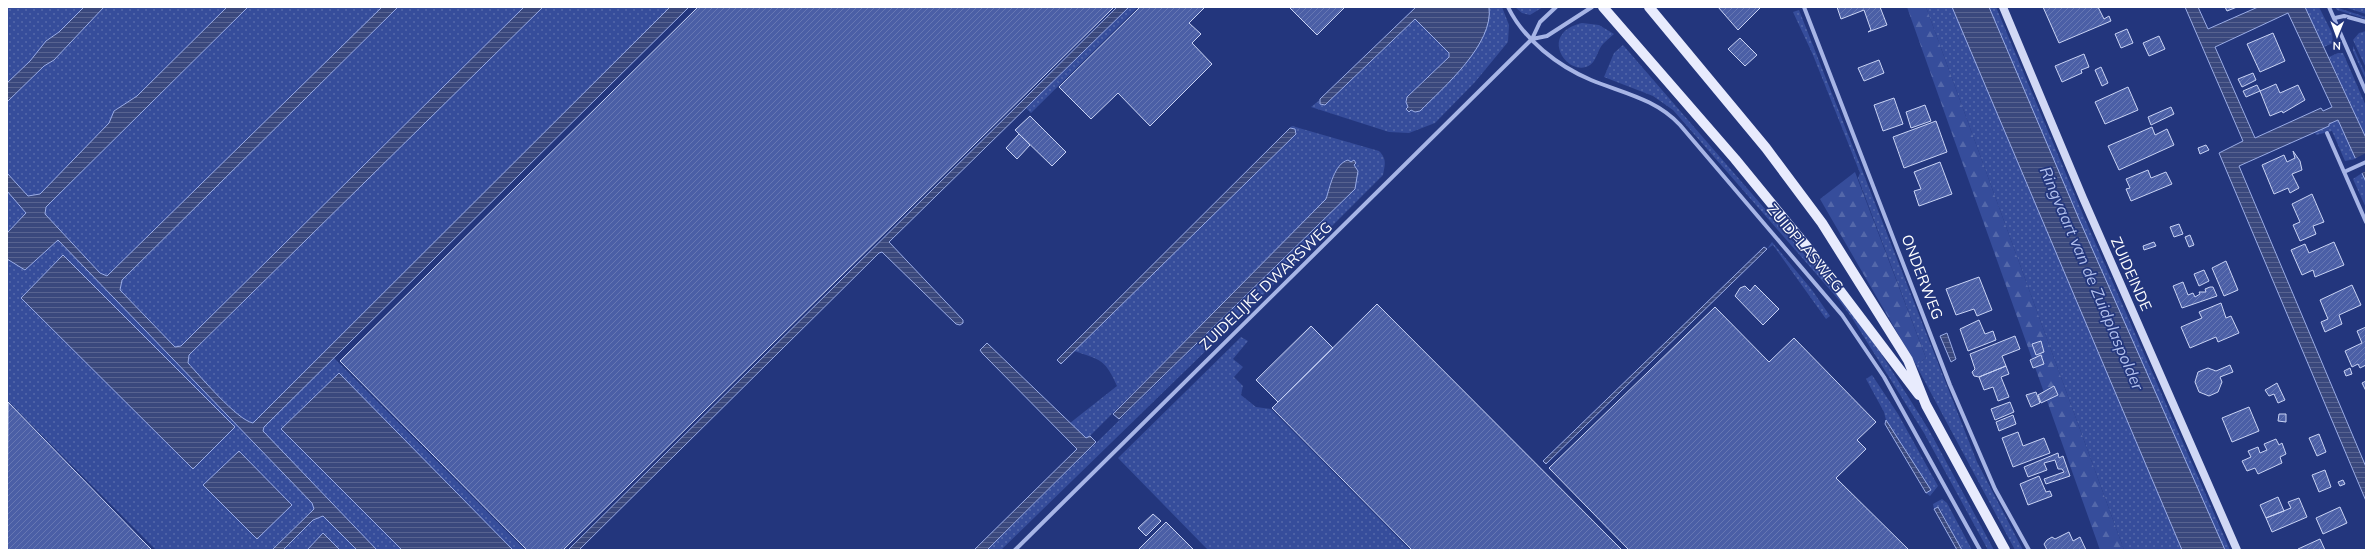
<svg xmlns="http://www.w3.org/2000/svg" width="2373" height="557" font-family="Mulish,sans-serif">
<defs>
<pattern id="grass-dots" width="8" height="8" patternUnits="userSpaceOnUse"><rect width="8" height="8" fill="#364d9b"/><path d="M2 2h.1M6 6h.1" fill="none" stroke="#5468aa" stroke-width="1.8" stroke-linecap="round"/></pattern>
<pattern id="forest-firs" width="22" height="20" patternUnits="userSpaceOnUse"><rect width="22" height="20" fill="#364d9b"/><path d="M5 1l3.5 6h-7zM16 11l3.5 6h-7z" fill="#5468aa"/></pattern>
<pattern id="water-rules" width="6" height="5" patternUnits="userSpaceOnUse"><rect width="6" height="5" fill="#3a487d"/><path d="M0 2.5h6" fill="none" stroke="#586390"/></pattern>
<pattern id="building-hatch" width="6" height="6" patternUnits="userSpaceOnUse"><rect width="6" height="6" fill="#4b5fa6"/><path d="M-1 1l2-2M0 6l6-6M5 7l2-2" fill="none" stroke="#6677b3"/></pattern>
</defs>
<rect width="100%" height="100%" fill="#23367d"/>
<path fill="url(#grass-dots)" d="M7 7H84L59 32 46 41 30 61 7 83Z
M104 7H227L137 96 114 111 109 123 55 180 40 194 28 196 7 173V102L44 66 54 60Z
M248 7H382L108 277 100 273 45 214 46 207Z
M398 7H524L196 331 181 346 175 347 120 290 122 280Z
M543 7H670L253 423C237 420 200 376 188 363L189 355Z
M1129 7H1138L1031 113 1026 108Z
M1489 7H1502L1509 25 1508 42 1475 82 1435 123 1409 133 1389 132 1311 107 1377 53 1415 19 1449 53V57L1421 83 1406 109H1411C1443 87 1469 69 1483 31 1486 23 1490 15 1489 7Z
M1515 7H1543L1530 15 1522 13Z
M1926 7H1952L2182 550H2124Z
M1989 7H1996L2084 217 2230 550H2225L2079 219Z
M2305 7H2319L2332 33 2333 43 2324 47Z
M2335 7 2366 17V19L2337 10Z
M2344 7H2366V14Z
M1799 10 1977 462 2023 550H2015L1916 365 1926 358 1858 178 1860 173 1813 55 1793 12Z
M1582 23 1599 25 1614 34C1610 37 1606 41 1602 45 1598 50 1596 61 1590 65 1569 79 1536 34 1582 23Z
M2366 31V68L2353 40 2359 33Z
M1623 45 1823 276 1855 317 1882 355 1929 430 1994 550H1988L1924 433 1852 318 1839 300 1673 110 1653 96 1604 77 1614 53Z
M2353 46 2366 75V80L2353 51Z
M2338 53H2343L2366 106V138L2329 57Z
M2338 120 2356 159 2345 161 2332 131 2316 135 2315 132 2329 126 2328 124Z
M1292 126 1379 151C1387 159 1385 164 1383 175L1259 299 1001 550H987L1355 189 1354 165 1351 162 1334 173 1326 199 1088 438H1086L1070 423 1117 386C1105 359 1101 360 1074 351L1296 134 1297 132 1290 128Z
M2362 173 2366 182V208L2353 179Z
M7 191 26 213 7 233Z
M58 240 313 503 314 509 272 550H156L7 400V259L25 270Z
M1772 242 1812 290 1830 316 1826 319 1773 245 1767 249Z
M1241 337 1248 341 1233 359 1243 367 1234 377 1243 386 1241 395 1256 407 1271 409 1410 550H1208L1118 458Z
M334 358 525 550H513L281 429 402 550H377L262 431 264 426Z
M1872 375 1898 414 1938 486 1930 496 1926 493 1930 490 1886 420 1884 412 1866 379Z
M1942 499 1947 503 1972 550H1962L1939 507 1934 509 1933 504Z
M323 516 357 550H340L323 533 307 550H283L313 520Z"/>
<path fill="url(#forest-firs)" d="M1907 7H1926L2124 550H2100Z
M1855 172 1926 358 1916 365 1820 199Z"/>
<path fill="url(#water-rules)" stroke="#9bade7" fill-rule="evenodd" d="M84 7H104L54 60 44 66 7 102V83L30 61 46 41 59 32Z
M227 7H248L46 207 45 214 100 273 107 276 382 7H398L122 280 120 290 175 347 181 346 196 331 524 7H543L189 355 188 363C200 376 237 420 253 423L670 7H689L264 427 263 431 377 550H357L323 516 313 520 283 550H272L314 509 312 503 58 240 25 270 7 259V233L26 213 7 191V173L28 196 40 194 109 123 114 111 137 96Z
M1117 7H1129L889 242 963 320V323L960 325 956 324 882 252 879 253 579 550H568Z
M1416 7H1489C1494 44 1444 87 1420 111L1415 112 1411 110 1409 112 1406 109 1408 107 1406 102 1407 97 1449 57V53L1415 19 1325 105 1320 104V99Z
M1952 7H1989L2079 219 2225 550H2182Z
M2185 7H2198L2208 29 2258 7H2305L2366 138V182L2338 120 2329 124V126L2239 166 2366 467V501L2219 153 2243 141ZM2288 13 2332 107 2323 111 2321 108 2255 138 2215 47Z
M1290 128 1295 129 1296 134 1061 364 1057 360Z
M1348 160 1351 162 1354 160 1356 163 1354 165 1358 171 1355 189 1119 419 1113 414 1326 199C1330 187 1334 164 1348 160Z
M1764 247 1767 249 1546 464 1543 461Z
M63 255 235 427 193 469 21 298Z
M1947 333 1956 359 1951 362 1940 336Z
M987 343 1086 438 1090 436 1096 442 987 550H974L1077 449 982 353 980 350Z
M339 373 513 550H402L281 429Z
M1886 420 1931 490 1926 493 1885 424Z
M239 451 292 505 257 539 203 485Z
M1938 507 1962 550H1957L1934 509Z
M323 533 340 550H307Z"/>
<path fill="#23367d" d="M2366 153V171L2360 174 2354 159Z"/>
<path fill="url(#building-hatch)" stroke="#cad4f5" d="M698 7H1114L563 550H527L340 361Z
M1140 7H1205L1189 23 1201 34 1192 43 1212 64 1150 126 1118 93 1091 119 1059 87Z
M1289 7H1345L1317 35Z
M1718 7H1761L1738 30Z
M1837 7H1880L1887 25 1868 32 1871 30 1864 10 1841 19Z
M2043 7H2098L2104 19 2109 16 2111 21 2059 43Z
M2225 7H2237L2227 11Z
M2127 29 2133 43 2121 48 2115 34Z
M2273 33 2285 61 2260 72 2247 44Z
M2159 36 2165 49 2149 56 2143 43Z
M1740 38 1757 55 1745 66 1728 49Z
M2084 54 2089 67 2081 70 2082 73 2062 82 2055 66Z
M1879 60 1884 73 1864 81 1858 68Z
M2101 67 2108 83 2102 86 2095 70Z
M2253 73 2256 80 2242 87 2238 79Z
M2276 84 2280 93 2298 85 2305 100 2283 113 2282 111 2270 116 2260 91Z
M2257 85 2260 91 2246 97 2243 91Z
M2128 87 2138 110 2105 124 2095 102Z
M1894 98 1903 124 1883 131 1874 105Z
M1925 105 1931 121 1911 128 1906 112Z
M2171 107 2174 114 2151 125 2148 117Z
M1030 116 1066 152 1052 166 1015 130Z
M1936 121 1947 152 1904 168 1893 137Z
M2152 127 2155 135 2167 129 2174 145 2119 170 2108 146Z
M1019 134 1030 145 1017 159 1006 148Z
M2206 145 2209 150 2200 154 2198 148Z
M2293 151 2300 161 2302 170 2292 174 2299 188 2290 193 2288 188 2274 194 2262 165 2284 155 2287 162 2295 158Z
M1940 162 1952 194 1919 206 1914 191 1921 189 1914 172Z
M2148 170 2151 178 2166 172 2172 184 2131 201 2126 189 2130 188 2126 179Z
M2312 194 2324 222 2313 226 2316 234 2300 241 2293 225 2300 222 2292 204Z
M2179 224 2183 234 2174 237 2170 227Z
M2190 235 2194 245 2189 247 2185 237Z
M2154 242 2156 246 2144 250 2143 246Z
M2334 242 2344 265 2315 277 2313 270 2302 275 2291 250 2305 244 2309 253Z
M2226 261 2238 290 2224 296 2212 268Z
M2204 270 2209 281 2199 286 2194 274Z
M1979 277 1992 310 1977 316 1974 309 1956 315 1946 289Z
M2183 282 2188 295 2193 293 2195 297 2200 294 2199 292H2206L2205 289 2210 287H2213L2217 296 2182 308 2173 286Z
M1755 285 1779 309 1763 325 1735 296 1740 288 1745 286 1750 291Z
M2352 285 2361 305 2339 315 2342 324 2325 332 2321 322 2328 319 2320 300Z
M2221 303 2226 318 2231 316 2239 333 2218 342 2216 337 2190 348 2181 327 2202 318 2199 312Z
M1377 304 1622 550H1412L1272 408Z
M1715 307 1769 362 1794 338 1876 422 1857 440 1866 449 1836 478 1909 550H1629L1549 468Z
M1979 320 1985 334 1993 331 1996 340 1968 351 1960 329Z
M1311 326 1333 348 1278 402 1256 380Z
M2366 327V365L2360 368 2358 364 2352 367 2345 351 2362 343 2357 331Z
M2015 336 2020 349 2002 356 2006 366 1979 377 1974 376 1972 372 1975 369 1970 354Z
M2041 341 2044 352 2036 355 2032 344Z
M2041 355 2044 364 2033 368 2030 360Z
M2230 365 2233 372 2220 377 2222 382 2218 392 2209 396 2199 392 2195 382 2198 372 2208 368 2216 371Z
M2006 366 2009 374 2001 377 2009 397 1998 401 1993 387 1984 390 1979 377Z
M2350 368 2352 374 2346 376 2344 371Z
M2366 381V391L2362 383Z
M2277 383 2285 400 2278 403 2274 394 2269 396 2265 390Z
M2054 386 2058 395 2041 403 2038 395Z
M2036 392 2040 403 2031 407 2026 395Z
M8 402 142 540 152 550H7Z
M2010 402 2014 412 1995 420 1991 409Z
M2249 407 2259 431 2232 442 2222 418Z
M2279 414H2286V422L2278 421Z
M2013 415 2016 424 1999 431 1996 422Z
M2018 432 2023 446 2044 438 2050 453 2013 467 2002 438Z
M2319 434 2326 452 2317 456 2309 438Z
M2276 439 2279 445 2282 443 2286 454 2280 457 2282 463 2258 474 2255 468 2247 471 2242 461 2251 457 2248 451 2258 447 2260 453 2267 450 2264 444Z
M2058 453 2059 458 2063 456 2070 476 2046 484 2044 479 2064 472 2062 469H2058L2055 460 2044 463 2047 470 2028 477 2024 467Z
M2325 470 2331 487 2319 492 2312 475Z
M2039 476 2046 492 2050 491 2052 496 2028 505 2020 484Z
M2343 480 2345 484 2340 486 2338 482Z
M2278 497 2284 511 2266 518 2260 505Z
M2299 498 2307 517 2272 532 2266 518 2291 508 2288 502Z
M2340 507 2347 523 2323 534 2316 518Z
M1153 514 1161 521 1146 536 1138 528Z
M1166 522 1194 550H1138Z
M2069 532 2073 541 2080 537 2086 550H2047L2044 544 2047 540 2052 537 2055 539Z
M2320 539 2325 550H2299L2298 549Z"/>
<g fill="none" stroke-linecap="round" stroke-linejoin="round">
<path stroke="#a7b5e6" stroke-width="4" d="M1508 7C1524 40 1558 66 1591 80 1623 93 1656 99 1680 125L1842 315 1884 377 1980 550
M1804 7 1950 385 1995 489 2029 550
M2329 7 2366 92
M2335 18 2344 16 2366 22
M1532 39 1547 36 1592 7
M2327 133 2366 222
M2344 172 2366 162
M1015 550 1532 39 1540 22 1556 7"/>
<path stroke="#d1d8f5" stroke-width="8" d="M2003 7 2083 198 2237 550"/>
<path stroke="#e8ebfd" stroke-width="10" d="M1603 7 1735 159 1807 247 1919 395
M1649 7 1766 148 1822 223 1908 360 1926 405 2005 550"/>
</g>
<g text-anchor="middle" stroke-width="3.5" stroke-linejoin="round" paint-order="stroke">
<g font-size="15" fill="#fff" stroke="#23367d">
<text transform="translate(1805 248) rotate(50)" y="5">ZUIDPLASWEG</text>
<text transform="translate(2131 274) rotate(66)" y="5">ZUIDEINDE</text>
<text transform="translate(1922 277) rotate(69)" y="5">ONDERWEG</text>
<text transform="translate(1266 286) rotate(-44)" y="5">ZUIDELIJKE DWARSWEG</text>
</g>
<g font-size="16" font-style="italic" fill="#b2c0ee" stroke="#23367d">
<text transform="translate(2092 278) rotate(67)" y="6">Ringvaart van de Zuidplaspolder</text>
</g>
</g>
<rect width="2373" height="557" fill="none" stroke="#ffffff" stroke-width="16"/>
<g transform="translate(2337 36) rotate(181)" stroke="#23367d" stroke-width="3" paint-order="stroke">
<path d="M0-3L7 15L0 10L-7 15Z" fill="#ffffff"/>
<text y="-6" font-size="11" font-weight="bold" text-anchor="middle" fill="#ffffff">N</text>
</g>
</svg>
